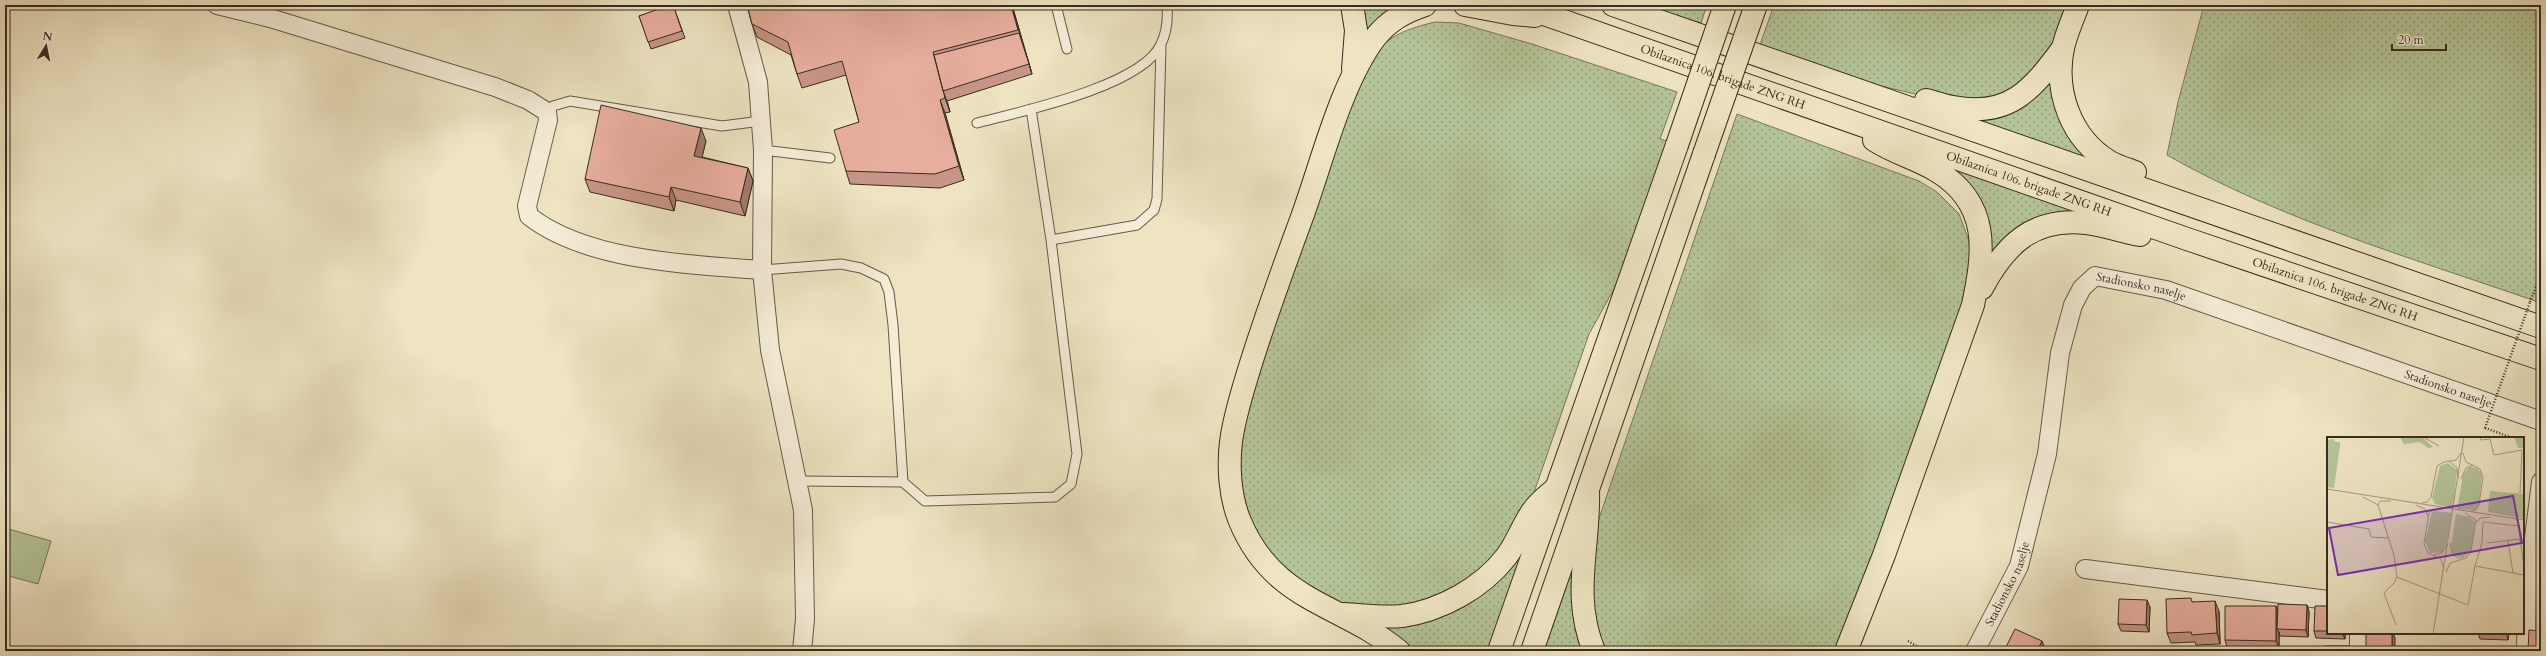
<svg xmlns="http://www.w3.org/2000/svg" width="2546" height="656" font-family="Cardo,serif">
<defs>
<pattern id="grass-dots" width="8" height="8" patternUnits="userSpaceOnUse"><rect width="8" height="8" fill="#b4c597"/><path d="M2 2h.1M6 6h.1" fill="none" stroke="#93a07b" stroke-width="1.8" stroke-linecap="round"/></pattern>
</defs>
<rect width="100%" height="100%" fill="#eee4c2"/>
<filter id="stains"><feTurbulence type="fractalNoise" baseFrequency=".005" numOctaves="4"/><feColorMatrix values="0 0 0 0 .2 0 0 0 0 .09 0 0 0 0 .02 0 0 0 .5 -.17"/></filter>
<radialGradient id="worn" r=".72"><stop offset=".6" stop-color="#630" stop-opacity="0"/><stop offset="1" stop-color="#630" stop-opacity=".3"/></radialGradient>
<path fill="url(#grass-dots)" stroke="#75795c" d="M1360 5H1399L1368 34Z
M1641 5H1707L1701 23Z
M1774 5H2069L2057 40 2012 96 1957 104 1877 85 1760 45Z
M2204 5H2541V303C2415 259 2283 221 2167 155L2178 102Z
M1435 22 1459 23 1532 44 1677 92 1660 139 1667 141 1615 287 1589 334 1531 501 1485 572 1430 604 1343 609 1270 561 1243 510 1239 443 1247 406 1359 81C1378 42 1393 32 1435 22Z
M2049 78C2058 110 2061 132 2086 155L2085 161 1973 123Z
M1737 114 1919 181 1937 192 1959 214 1968 238 1973 260 1960 315 1845 635 1837 651H1599L1594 639 1591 542Z
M1961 169 2072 208 2071 214 1996 252 1990 250C1990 218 1984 198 1959 176Z
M1513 560 1521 562 1489 651H1412L1379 629Z
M1569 577 1574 579 1585 651H1543Z"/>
<path fill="#b4c597" stroke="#75795c" d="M5 528 51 541 38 584 5 575Z"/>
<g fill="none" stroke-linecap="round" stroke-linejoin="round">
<g stroke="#645b49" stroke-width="11">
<path id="lane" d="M1056 5 1067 49
M547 112 553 106 570 101 722 126 761 121
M977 123C1019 112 1143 86 1161 44 1167 32 1168 18 1167 5
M763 150 830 158
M1051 240 1137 225 1154 210 1157 199 1161 45
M762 270 841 264 861 268 884 279 889 292 893 325 903 482
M799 481 903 482 925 501 1055 497 1071 484 1077 454 1051 240 1031 109"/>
</g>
<g stroke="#645b49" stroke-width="20">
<g id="street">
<path d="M217 5 270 18 495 87 528 100 547 112 548 120 527 206 529 216C586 261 691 265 762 270"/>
<path d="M737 5 758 82 763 150 762 270 770 350 803 510 805 619 802 651"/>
<path d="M2085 569 2328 600"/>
<path d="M2527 594 2541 482"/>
<path d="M2523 595 2527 594 2526 651"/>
<path id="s1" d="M1975 651 2019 566 2047 454 2060 353 2073 305 2082 288 2095 276 2166 290 2541 421"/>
<path d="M2359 651V633"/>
</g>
</g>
<g stroke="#362d21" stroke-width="24">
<path id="primary" d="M1499 651 1677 145
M1532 651 1704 154"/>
</g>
<g stroke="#362d21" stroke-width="24">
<g id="highway">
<path d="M1352 5 1356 30 1353 69"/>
<path d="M1465 5 1513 14 1535 16"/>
<path id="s2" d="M1518 5 2187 239 2541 359"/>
<path d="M1613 5 2541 327"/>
<path d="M2078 5C2073 19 2066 34 2063 48 2054 92 2071 139 2110 162 2117 166 2127 169 2135 172"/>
<path d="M1926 100C1935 102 1944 106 1953 107 2009 118 2032 90 2063 48"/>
<path d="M1982 288C2005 245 2033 217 2086 223 2104 225 2122 232 2140 235"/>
<path d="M1588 490C1590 547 1571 595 1594 651"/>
<path d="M1344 614C1363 615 1383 618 1402 616 1440 611 1482 588 1506 557 1516 544 1521 529 1530 515 1536 504 1546 497 1555 489"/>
<path d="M1399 651C1339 602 1273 603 1239 519 1230 496 1228 467 1231 442 1234 418 1241 396 1248 373 1264 320 1283 269 1302 217 1322 162 1340 86 1374 39 1388 21 1404 12 1425 5"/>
<path d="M1846 651 1884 555 1973 305C1984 252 1991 204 1937 171 1917 159 1894 153 1874 140"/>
</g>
</g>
<path stroke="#362d21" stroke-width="2.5" stroke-dasharray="1 2" stroke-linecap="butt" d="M2530 302 2541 274
M2485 428 2513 438
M2523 442V470
M1908 641 1925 651"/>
<use href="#lane" stroke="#f4edd7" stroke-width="9"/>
<use href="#street" stroke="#f4edd7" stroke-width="18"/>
<use href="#primary" stroke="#eee4c2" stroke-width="22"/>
<use href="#highway" stroke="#eee4c2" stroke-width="22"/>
<g stroke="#362d21" stroke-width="24" stroke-linecap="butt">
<path id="primary-bridge" d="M1677 145 1725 5
M1704 154 1756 5"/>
</g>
<path stroke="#362d21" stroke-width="2.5" stroke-dasharray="1 2" stroke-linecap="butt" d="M2485 428 2530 302"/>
<use href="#primary-bridge" stroke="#eee4c2" stroke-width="22"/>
</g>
<path fill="#c79587" stroke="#362d21" d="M673 5 685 38 651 49 639 16Z
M747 5H1012L1032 74 947 101 950 112 945 113 964 180 940 188 850 184 846 171 859 122 846 75 802 88 797 74 791 55 757 37 752 24Z
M706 141 702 157 748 168 753 181 745 216 676 200 674 211 590 192 585 179Z
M2193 602 2219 611 2220 644 2196 645 2195 642 2171 643 2167 633Z
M2307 605 2309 612 2308 637 2280 636 2279 632V648L2227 647 2225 640 2276 606 2278 612Z
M2328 606V633H2345V639L2316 638 2314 631Z
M2150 607 2149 632 2121 631 2118 624Z
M2478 633H2509L2508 640 2480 639Z"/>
<path fill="#a2796e" stroke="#362d21" d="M1011 5H1012L1032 74 1029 64Z
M943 91 947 101 950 112 945 98Z
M940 100 945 113 964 180 959 166Z
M701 128 706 141 699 169 694 156Z
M748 168 753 181 745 216 740 202Z
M671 187 676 200 674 211 669 197Z
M2147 600 2150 607 2149 632 2146 625Z
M2215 601 2219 611 2220 644 2217 633Z
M2307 605 2309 612 2308 637 2306 630Z
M2276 606 2279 614 2277 629 2279 632V648L2276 641Z
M2342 633H2345V639Z
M2392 633H2393L2395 638V651H2392Z
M2506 633H2509L2508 640Z
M2042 641 2045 648 2043 651H2037Z"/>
<path fill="#e7ad9d" stroke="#362d21" d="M670 5H673L682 31 648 42 639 16Z
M747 5H1011L1018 30 933 52 945 98 940 100 959 166 935 174 846 171 834 130 859 122 842 61 797 74 788 42 752 24Z
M1019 33 1029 64 943 91 934 55Z
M601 105 701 128 694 156 748 168 740 202 671 187 669 197 585 179Z
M2191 598 2192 602 2215 601 2217 633 2192 635 2191 632 2167 633 2166 599Z
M2119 599 2147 600 2146 625 2118 624Z
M2278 604 2307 605 2306 630 2277 629Z
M2225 606H2276V641L2225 640Z
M2315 606H2328V631H2314Z
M2015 629 2042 641 2037 651H2004Z
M2529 630 2541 631V651H2528Z
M2366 633H2392V651H2366Z
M2325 646H2350V651H2325Z"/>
<g text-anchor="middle" stroke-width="4" stroke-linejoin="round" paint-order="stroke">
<g font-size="12" fill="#362d21" stroke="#f4edd7">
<text dy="4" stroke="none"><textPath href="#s2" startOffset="217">Obilaznica 106. brigade ZNG RH</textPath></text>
<text dy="4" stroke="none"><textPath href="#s2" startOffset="541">Obilaznica 106. brigade ZNG RH</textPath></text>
<text dy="4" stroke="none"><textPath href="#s1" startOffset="447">Stadionsko naselje</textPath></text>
<text dy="4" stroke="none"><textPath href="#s2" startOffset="865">Obilaznica 106. brigade ZNG RH</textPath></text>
<text dy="4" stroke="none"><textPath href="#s1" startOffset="771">Stadionsko naselje</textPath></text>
<text dy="4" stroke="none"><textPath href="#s1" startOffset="75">Stadionsko naselje</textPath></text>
</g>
</g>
<g transform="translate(2327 437)">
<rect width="197" height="197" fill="#eee4c2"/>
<path d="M73 0H95L106 10 101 11 93 5 77 7ZM6 2 9 5H13V9L7 51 0 50V3ZM121 26 130 33 126 71 108 67 105 61 113 29ZM142 30 150 31 155 37 152 68 148 73 130 72 136 38ZM163 54 197 57V82L161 75ZM108 74 125 76 119 108 115 115 103 116 98 104 105 75ZM129 77 143 80 148 85 144 113 135 122 126 117 124 110Z" fill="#b4c597"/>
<path d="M187 0H197V11H191Z" fill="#b4c597"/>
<path fill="none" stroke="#a49b82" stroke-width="1" d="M96 0 112 9M153 0 154 3 163 2 167 18 195 13 193 56M136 16 139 25 153 32 156 40 152 68 149 73 144 74M122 24 130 31 131 41M134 42 139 31 146 28M0 52 197 83M36 60 51 68 53 64H64M95 66 100 65 104 60 110 29 117 25 129 23 134 16M51 68 67 118 70 140M89 68 98 72 101 79M115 72 106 73 102 76 97 107 101 116 114 122 117 133M0 85 42 92 44 100 61 101M149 86 153 81 163 80M181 104 186 136M123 106 125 117 132 122M160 106 193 102 197 130M107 118 115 116 121 107M148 129 197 138M119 135 123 126 139 121 144 114 149 83 138 76M69 188 57 156 67 146 70 140 141 168 148 129 155 106 156 85 192 89 193 102M106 197 137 0"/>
<path fill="#7b2cbf" fill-opacity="0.15" stroke="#7b2cbf" stroke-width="2" d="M186 59 195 106 11 138 2 91Z"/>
<rect width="197" height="197" fill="none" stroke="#362d21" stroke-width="2"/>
</g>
<rect width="2546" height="656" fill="none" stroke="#eee4c2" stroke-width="20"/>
<rect x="6" y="6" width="2534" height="644" fill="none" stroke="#362d21" stroke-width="2"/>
<rect x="10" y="10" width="2526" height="636" fill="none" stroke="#362d21"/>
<g transform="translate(46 46) rotate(10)" stroke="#f4edd7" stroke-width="3" paint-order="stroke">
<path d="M0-3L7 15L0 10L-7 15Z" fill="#362d21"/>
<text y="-6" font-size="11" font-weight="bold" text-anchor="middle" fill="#362d21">N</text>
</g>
<path d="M2392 44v6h54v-6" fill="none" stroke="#362d21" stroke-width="2"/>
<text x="2398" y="44" font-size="12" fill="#362d21" stroke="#f4edd7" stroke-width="3" paint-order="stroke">20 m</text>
<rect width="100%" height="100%" filter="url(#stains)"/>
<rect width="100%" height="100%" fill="url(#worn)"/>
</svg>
